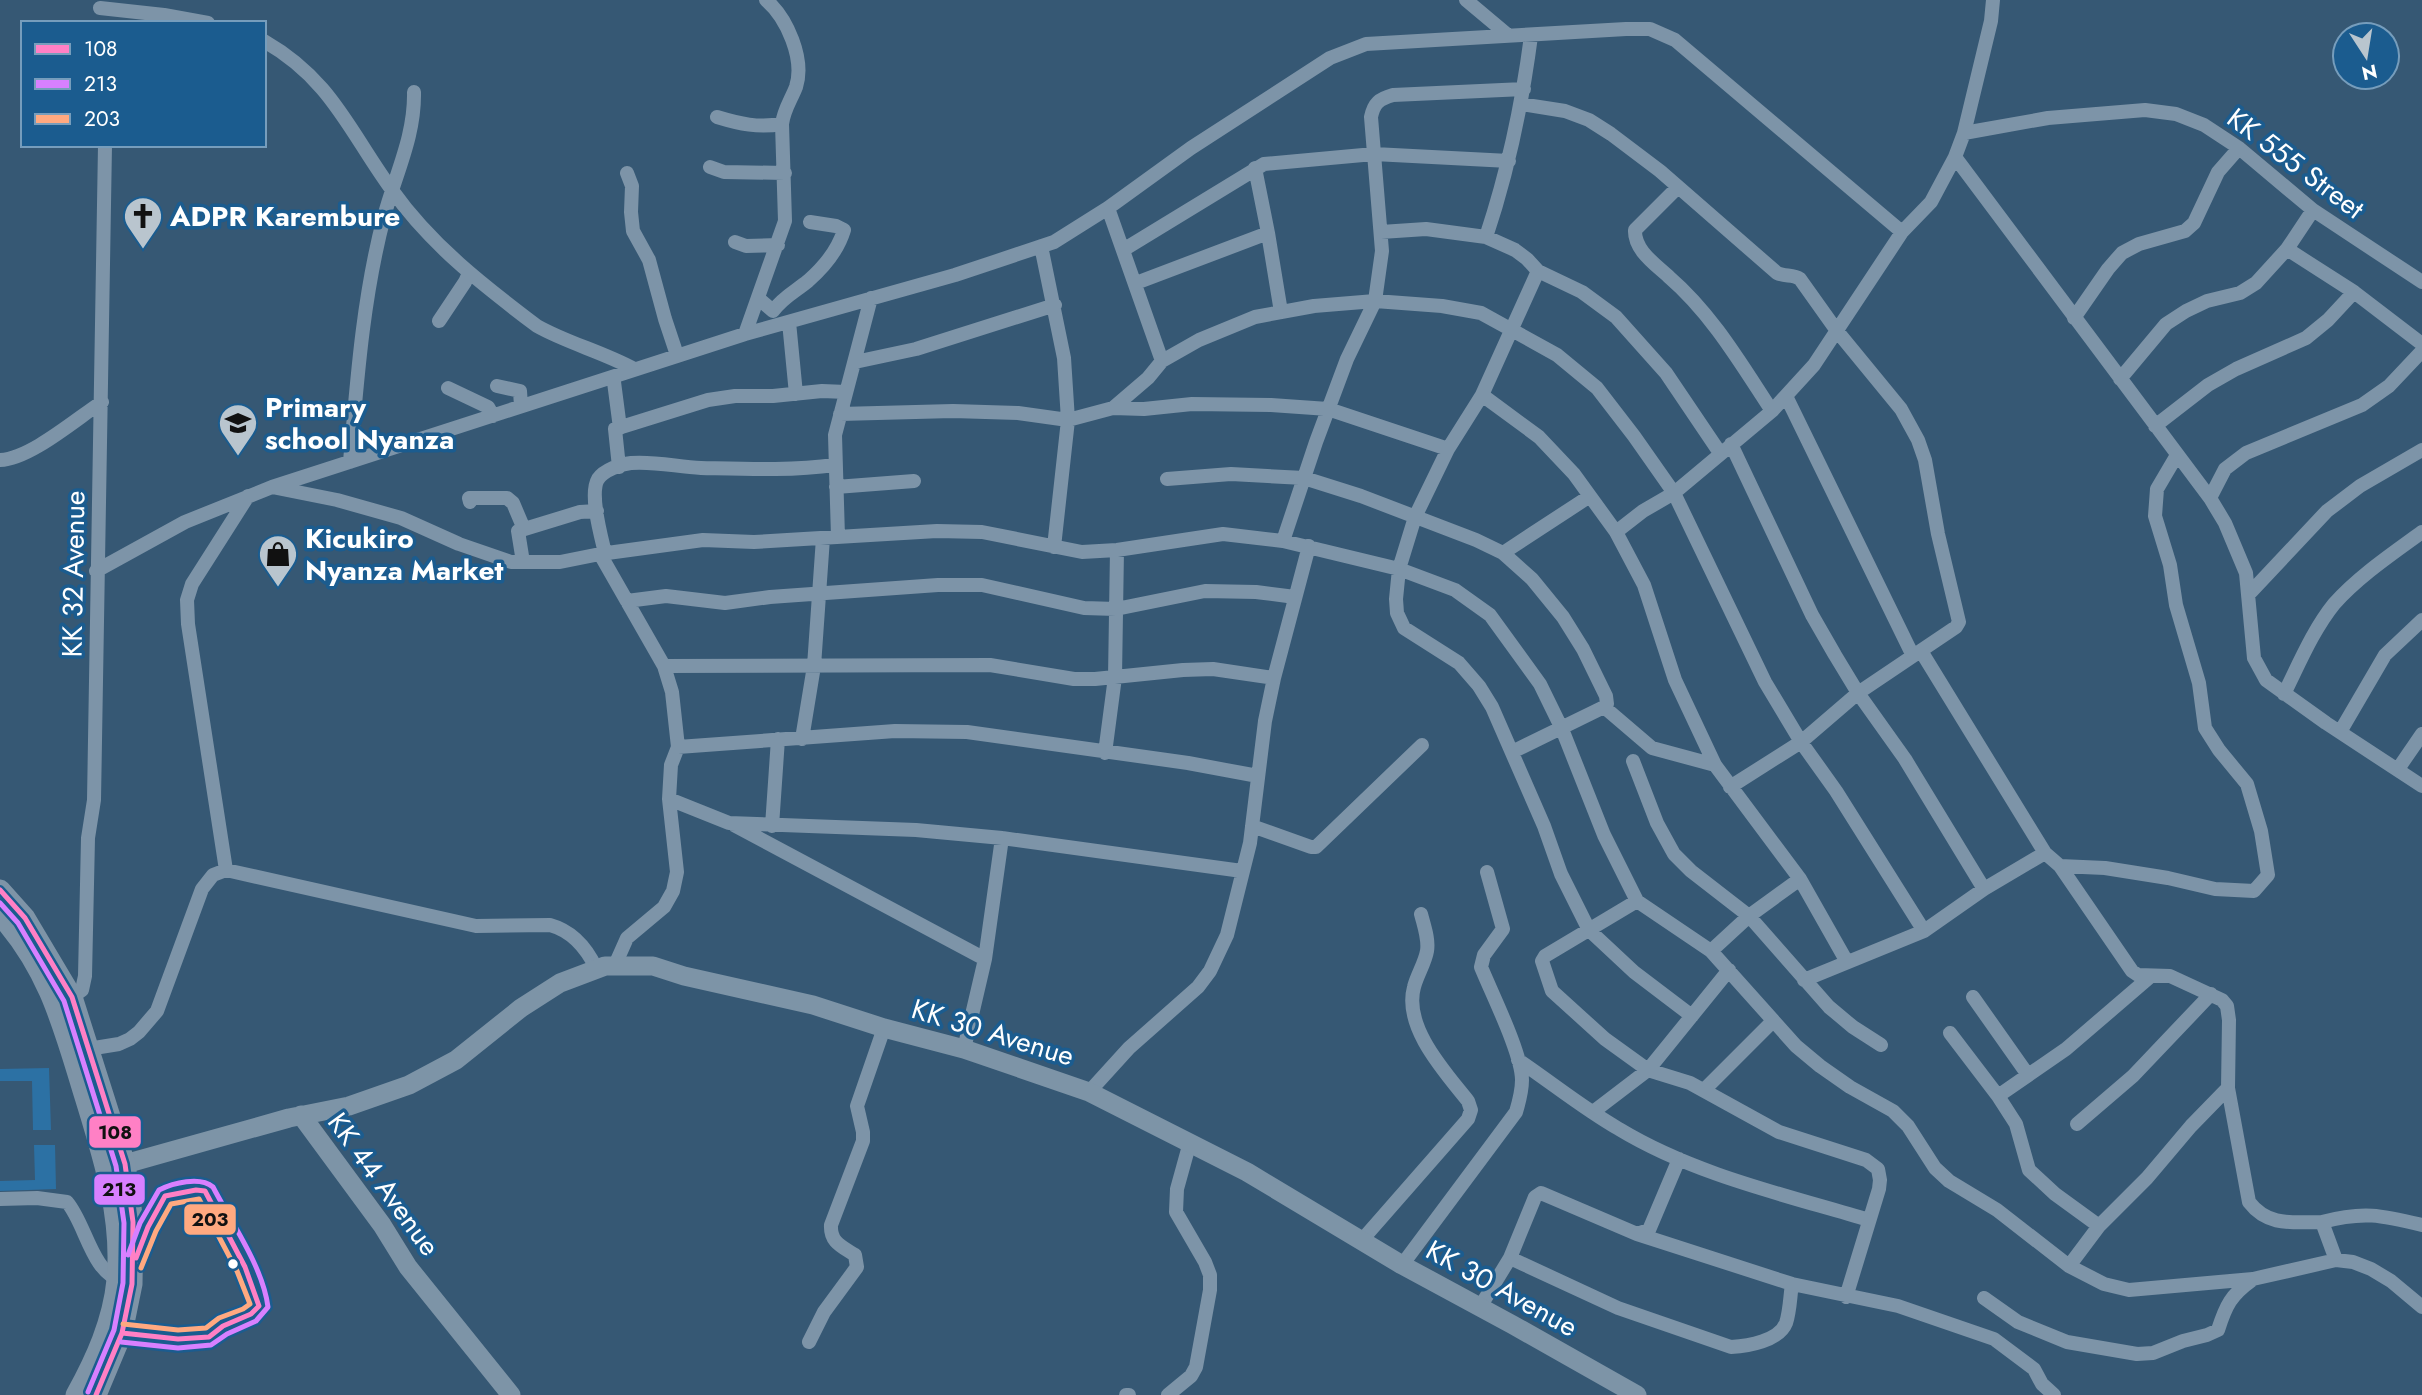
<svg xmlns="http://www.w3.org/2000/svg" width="2422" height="1395" font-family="Jost,sans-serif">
<rect width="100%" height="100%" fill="#365874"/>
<path fill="#2c71a4" d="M49 1068 51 1130H33L32 1081H0V1069Z
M34 1145H55L56 1189 0 1191V1181L35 1180Z"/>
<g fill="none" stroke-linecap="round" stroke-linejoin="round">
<path stroke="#7d94a8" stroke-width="14" d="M1466 0 1509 36
M100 8 164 15 208 23
M264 41C332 80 349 131 392 190 431 245 484 286 537 326 567 343 603 352 634 369
M1521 104 1565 111 1589 120 1611 134 1660 171 1777 273C1785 277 1793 274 1800 279L1837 331 1901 409 1918 440 1925 460 1938 534 1959 622 1956 627 1858 693 1801 742 1730 787
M717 117C740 124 758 128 782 124
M1964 133 2048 118 2145 110 2176 114 2204 125 2239 148 2313 210 2422 282
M1955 157 2210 498 2225 523 2246 573 2254 658 2266 680 2326 723 2422 786
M710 167 724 172 785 173
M1255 168 1268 233 1281 312
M627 173 632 186 631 212 633 231 649 260 665 319 677 355
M1678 187 1635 230C1634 250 1655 264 1669 277 1712 314 1741 364 1772 411
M1108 208 1162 361
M1381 232 1426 229 1486 237 1515 250 1527 259 1538 271 1582 292 1616 317 1666 373 1720 453
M1486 237C1508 171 1522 105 1531 36
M735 242 746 246 778 245
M1041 246 1064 358 1068 420 1054 547
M2287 249 2354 292 2422 344
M1123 250 1264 164 1374 154 1509 161
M1538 271 1482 395 1448 449 1415 517 1399 569 1396 599 1397 613 1404 628 1459 663 1479 686 1492 707 1544 826 1561 874 1589 930 1634 972 1692 1016
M1136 283 1268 233
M758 298 773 311C783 297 796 291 808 281 824 267 838 250 844 230L836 226 810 222
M2074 318 2108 269 2122 253 2139 244 2185 231 2194 223 2218 172 2239 148
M439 321 465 282 469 273
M789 322 796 394
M745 334 785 221 782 124C784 109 791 100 796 87 805 59 787 18 766 0
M855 362 916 349 1055 305
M2120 379 2166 324 2186 311 2207 301 2240 293 2256 283 2287 249 2313 210
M614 382 620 428
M497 386 520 391 521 406
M448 388 488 407 493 416
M1482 395 1539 437 1574 474 1616 532 1644 585 1675 680 1715 765 1800 879 1847 962
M1786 396 1913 656
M1113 408 1144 409 1192 404 1271 405 1328 409 1448 449
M840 414 953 411 1018 413 1068 420 1113 408 1148 378 1162 361 1199 340 1255 317 1314 306 1375 301 1442 306 1481 313 1557 355 1597 388 1634 436 1674 493 1765 682 1801 742 1836 791 1924 931
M2155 426 2208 385 2236 369 2306 338 2328 320 2354 292
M1731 444 1812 615 1835 655 1858 693 1905 759 1984 889
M0 460C30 459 76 419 102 402
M350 462C357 380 363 297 384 217 395 175 415 137 414 92
M619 467 615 429 708 400 735 396H773L822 391 846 392
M1167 479 1231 474 1304 478 1361 496 1476 540 1503 553 1532 579 1563 617 1583 649 1606 696 1607 704 1604 707 1512 752
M272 487 337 500 401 518 459 544 511 562H560L600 554 703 540 754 542 937 531 982 532 1082 552 1117 550 1223 534 1283 541 1399 569 1455 590 1490 615 1540 684 1562 729 1604 835 1637 901 1711 951 1796 1046 1820 1066 1850 1087 1893 1111 1908 1126 1935 1168 1949 1181 1997 1210 2069 1266 2104 1284 2129 1290 2253 1279 2336 1260 2353 1262 2371 1269 2391 1281 2422 1307
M836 487 914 481
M2210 498 2225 469 2246 453 2362 405 2389 386 2422 351
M470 502 469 498H507L513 503 524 529
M1616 532 1643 511 1674 493 1772 411 1814 365 1902 232
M838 537 835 435 871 298
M1283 541 1316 442 1347 359 1375 301 1382 251 1371 117C1374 103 1379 99 1393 95L1524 89
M605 553C601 536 589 494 598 479 604 470 621 464 631 463 655 461 678 467 701 468 745 469 791 471 835 465
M1503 553 1590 496
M600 554 664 666 672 692 678 747 671 765 669 799 677 872 673 891 664 907 627 938 615 965
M523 562 518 531 580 512 597 511
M96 571 185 522 272 487 745 334 955 275 1054 242 1108 208 1191 148 1330 58 1366 44 1626 29H1650L1675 40 1902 232 1931 202 1955 157 1964 133 1991 21 1993 0
M2249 594 2327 511 2360 486 2422 450
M627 601 666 596 725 603 770 597 938 585H982L1084 608 1116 609 1205 591 1256 592 1295 597
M1921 651 2045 853 2060 866 2132 971 2138 975 2170 976 2222 1000 2227 1006 2229 1020 2228 1088 2249 1202C2268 1227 2293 1222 2322 1222L2336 1260
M664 666 990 665 1074 679H1095L1183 670 1213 669 1274 678
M2284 694C2299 664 2313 630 2334 604 2359 576 2392 554 2422 532
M1604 707 1652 748 1715 765
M2340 732 2385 655 2422 620
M802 739 814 666 823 538
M678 747 895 731 967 732 1188 763 1258 776
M1105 753 1115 677 1117 550
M1633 761 1657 823 1674 854 1691 871 1749 916 1829 1007 1853 1027 1881 1045
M2398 769 2422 734
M669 799 729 823 916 830 1002 838 1242 871
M734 825 985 959
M772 826 778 739
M1252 826 1311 847H1316L1422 745
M2060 866 2105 868 2168 878 2215 889 2254 891 2268 875 2261 831 2247 784 2219 750 2205 728 2199 683 2176 605 2170 565 2155 516 2157 489 2177 455
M226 870 188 624 187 600 192 584 248 496
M1637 901 1545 956 1542 961 1552 991 1605 1039 1648 1070 1690 1083 1779 1132 1866 1160 1878 1169 1880 1180 1879 1189 1846 1297
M1711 951 1749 916 1800 879
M1804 980 1924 931 1984 889 2045 853
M72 997 82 990 85 976 88 838 94 800 105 145
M1973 997 2028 1075
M1950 1033 1998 1096 2016 1124 2029 1170 2055 1194 2099 1226
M88 1049 119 1044 130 1039 139 1032 157 1011 202 889 213 875 226 870 476 926 550 925C572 931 586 947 596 968
M964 1049 985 959 1002 838
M1518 1060C1552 1083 1584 1109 1619 1129 1695 1175 1786 1195 1869 1220
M1704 1090 1773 1021
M1089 1092 1129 1048 1198 987 1210 971 1227 935 1250 843 1265 721 1274 678 1309 546
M1998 1096 2066 1049 2151 976
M1593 1112 1648 1070 1729 970
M2077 1124 2133 1076 2211 994
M0 1199 37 1198 67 1202C86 1224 91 1272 122 1281
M2322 1222C2363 1211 2381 1215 2422 1225
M1637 1234 1649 1230 1679 1159
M1362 1240 1468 1119 1471 1110 1468 1101C1445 1072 1403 1027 1414 987 1417 975 1425 963 1427 951 1429 939 1424 926 1421 914
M1510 1258 1618 1308 1731 1347C1748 1346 1779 1341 1786 1323 1790 1311 1790 1297 1792 1284
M1402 1265 1516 1112C1519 1102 1522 1091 1522 1080 1522 1054 1492 994 1481 967L1484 955 1503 929 1487 872
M2069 1266 2099 1226 2147 1178 2191 1126 2228 1088
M1984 1298 2018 1322 2067 1342 2137 1354 2153 1353 2183 1341 2207 1335 2218 1330C2226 1305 2231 1295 2252 1280
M1480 1307 1510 1258 1535 1197 1541 1193 1637 1234 1792 1284 1898 1306 1994 1339 2034 1369 2042 1384 2054 1395
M809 1342 824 1312 857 1267 855 1255C841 1246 830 1242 831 1225L863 1141V1132L857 1106 884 1028
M1126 1395H1129
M1168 1395 1191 1376 1196 1367 1210 1290V1275L1205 1262 1176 1212 1177 1189 1190 1142"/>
<path stroke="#7d94a7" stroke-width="19" d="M301 1115 382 1225 408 1267 511 1395
M125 1164 289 1118 349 1106 409 1085 456 1060 521 1008 560 983 605 966H653L684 976 813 1005 884 1028 964 1049 1089 1092 1247 1172 1402 1265 1513 1325 1637 1395"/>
<path stroke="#7e94a7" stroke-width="21" d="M0 890 25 918 72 997 125 1164 133 1222 132 1284 122 1333 96 1395
M0 915C50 970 64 1029 85 1097 103 1156 123 1217 117 1280 113 1321 96 1359 76 1395"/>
<g stroke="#1b5c8f" stroke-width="10">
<path id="bus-1" d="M0 890 25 918 72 997 125 1164 133 1222 132 1284 122 1333 96 1395
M122 1333 178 1339 209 1337 223 1326 251 1314 259 1306 245 1267 205 1191 196 1190 165 1196 148 1227 136 1258"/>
</g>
<g stroke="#1b5c8f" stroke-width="10">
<path id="bus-2" d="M0 903 18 923 64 1001 116 1166 124 1223 123 1283 114 1330 88 1392
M121 1342 178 1348 211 1345 227 1334 256 1321 268 1307C263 1267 231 1222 213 1187 200 1176 173 1183 159 1190L140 1223 128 1255"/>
</g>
<g stroke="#1b5c8f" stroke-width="10">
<path id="bus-3" d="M123 1324 178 1330 206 1328 219 1318 243 1309 250 1304 237 1271 199 1199 171 1204 156 1231 141 1268"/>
</g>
<use href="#bus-1" stroke="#ff80c5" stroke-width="5"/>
<use href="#bus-2" stroke="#d880ff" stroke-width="5"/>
<use href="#bus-3" stroke="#ffa980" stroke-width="5"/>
</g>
<defs>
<g id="church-pin" transform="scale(2.0125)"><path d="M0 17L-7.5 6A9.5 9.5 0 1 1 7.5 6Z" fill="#b9c5ce" stroke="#1b5c8f"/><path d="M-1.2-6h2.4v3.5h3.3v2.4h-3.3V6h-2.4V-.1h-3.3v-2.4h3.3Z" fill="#111"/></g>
<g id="school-pin" transform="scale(2.0125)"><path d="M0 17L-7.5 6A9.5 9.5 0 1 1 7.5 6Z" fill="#b9c5ce" stroke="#1b5c8f"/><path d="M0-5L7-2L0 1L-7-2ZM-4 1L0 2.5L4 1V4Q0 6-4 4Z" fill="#111"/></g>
<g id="shop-pin" transform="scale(2.0125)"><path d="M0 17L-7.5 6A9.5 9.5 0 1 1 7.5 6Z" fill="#b9c5ce" stroke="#1b5c8f"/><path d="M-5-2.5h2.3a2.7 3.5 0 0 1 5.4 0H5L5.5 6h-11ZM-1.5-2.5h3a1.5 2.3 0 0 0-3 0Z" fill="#111"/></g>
</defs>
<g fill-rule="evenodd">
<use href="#church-pin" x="143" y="216"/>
<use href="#school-pin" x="238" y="423"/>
<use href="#shop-pin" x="278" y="554"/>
</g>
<circle fill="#fff" stroke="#1b5c8f" stroke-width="2.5" cx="233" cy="1264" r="6"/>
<g text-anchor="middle" stroke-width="7" stroke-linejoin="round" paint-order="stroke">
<g font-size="28" fill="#fff" stroke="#1b5c8f">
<text transform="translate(2296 163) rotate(37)" y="10">KK 555 Street</text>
<text transform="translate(73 574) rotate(-89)" y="10">KK 32 Avenue</text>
<text transform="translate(993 1032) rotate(17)" y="10">KK 30 Avenue</text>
<text transform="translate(384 1184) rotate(54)" y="10">KK 44 Avenue</text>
<text transform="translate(1502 1288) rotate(29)" y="10">KK 30 Avenue</text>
</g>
<g font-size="28" font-weight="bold" fill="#fff" stroke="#1b5c8f" text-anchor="start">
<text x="170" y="226">ADPR Karembure</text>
<text x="265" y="417">Primary<tspan x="265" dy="32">school Nyanza</tspan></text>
<text x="305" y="548">Kicukiro<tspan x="305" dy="32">Nyanza Market</tspan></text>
</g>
</g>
<g stroke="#1b5c8f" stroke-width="2.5">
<rect x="88" y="1115" width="54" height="34" rx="7" fill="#ff80c5"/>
<rect x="93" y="1173" width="53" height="33" rx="7" fill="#d880ff"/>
<rect x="183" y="1203" width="54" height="33" rx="7" fill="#ffa980"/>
</g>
<g font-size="19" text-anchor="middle" font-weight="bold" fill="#111">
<text x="115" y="1139">108</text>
<text x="119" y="1196">213</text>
<text x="210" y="1226">203</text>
</g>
<rect x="21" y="21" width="245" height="126" fill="#1b5c8f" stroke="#769dbc" stroke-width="2"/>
<rect x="35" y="44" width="35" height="10" fill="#ff80c5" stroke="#769dbc" stroke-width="2"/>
<text x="84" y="56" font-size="21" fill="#ffffff">108</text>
<rect x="35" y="79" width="35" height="10" fill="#d880ff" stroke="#769dbc" stroke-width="2"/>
<text x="84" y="91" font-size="21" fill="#ffffff">213</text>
<rect x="35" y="114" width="35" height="10" fill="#ffa980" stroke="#769dbc" stroke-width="2"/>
<text x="84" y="126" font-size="21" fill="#ffffff">203</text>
<g transform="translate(2366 56) rotate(168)"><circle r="33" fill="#1b5c8f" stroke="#769dbc" stroke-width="2"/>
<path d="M0-5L12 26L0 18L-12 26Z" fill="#b9c5ce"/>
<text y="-10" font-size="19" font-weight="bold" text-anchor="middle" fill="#ffffff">N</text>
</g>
</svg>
